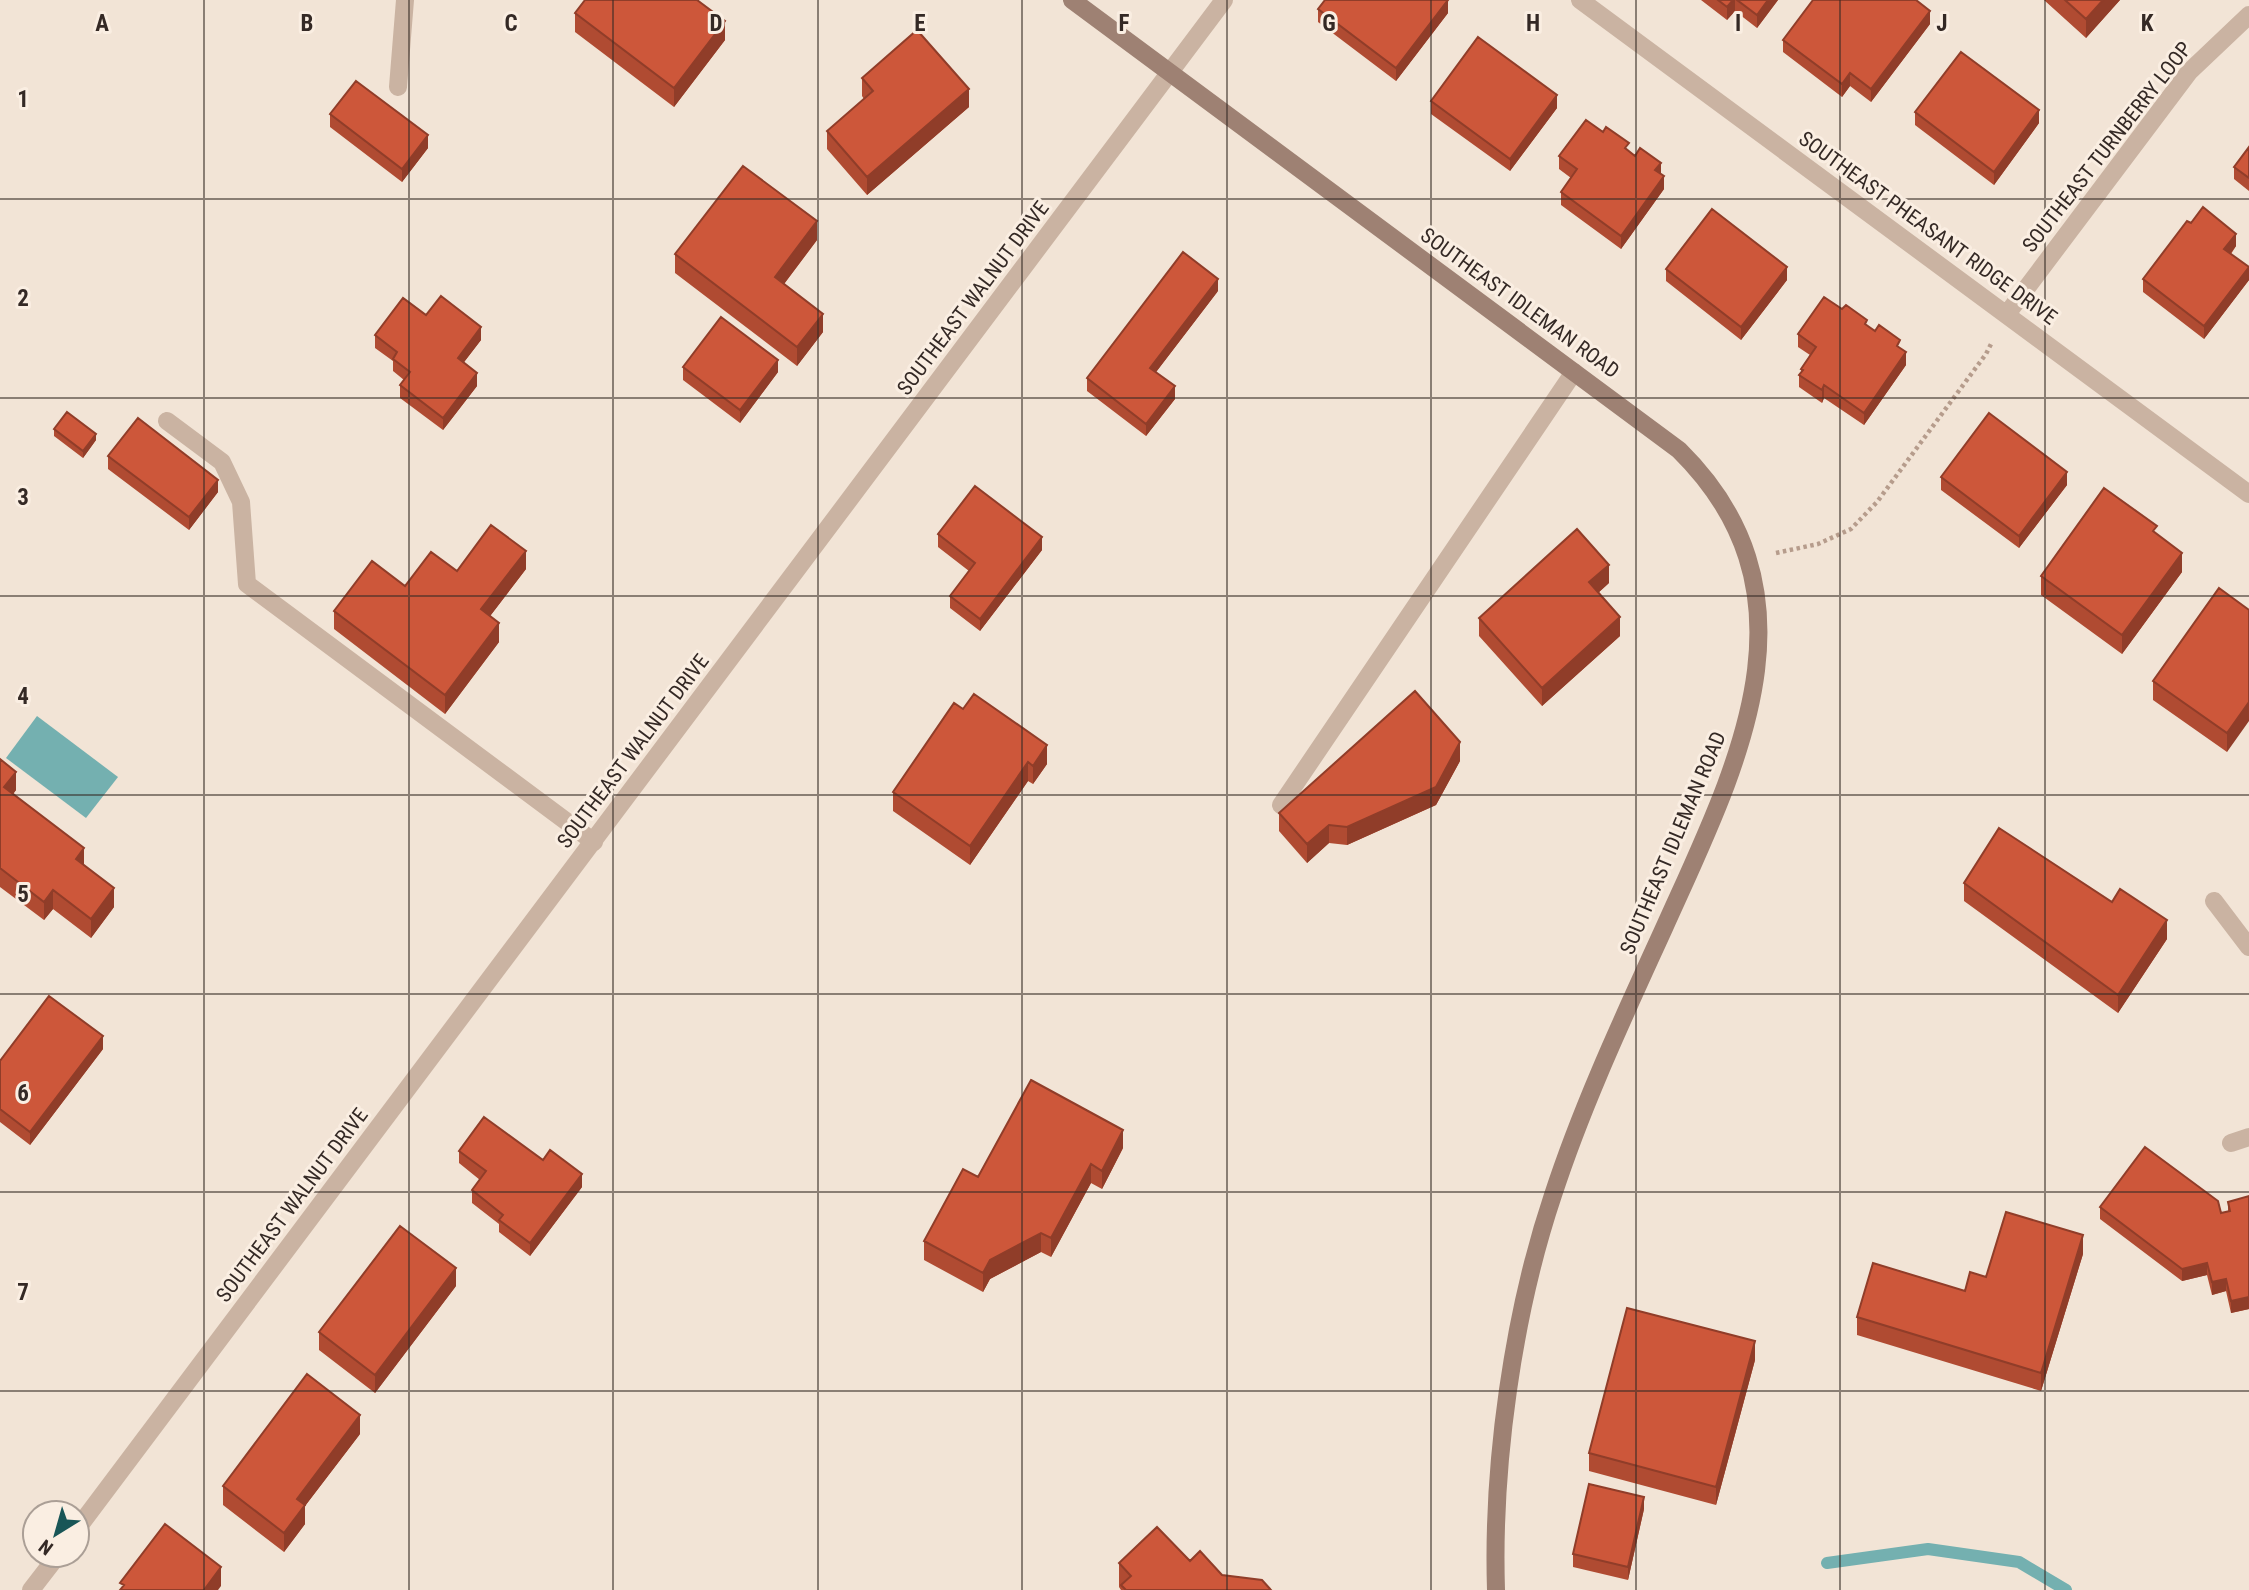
<svg xmlns="http://www.w3.org/2000/svg" width="2249" height="1590" font-family="'Roboto Condensed',sans-serif">
<rect width="100%" height="100%" fill="#f2e4d6"/>
<path fill="#74b0b0" d="M37 716 118 777 86 818 6 758Z"/>
<g fill="none" stroke-linecap="round" stroke-linejoin="round">
<path stroke="#74b0b0" stroke-width="12" d="M1827 1563 1928 1549 2019 1562 2066 1590"/>
<path stroke="#b69c8c" stroke-width="4.5" stroke-dasharray="3.5 3.5" stroke-linecap="butt" d="M1776 553 1818 544 1851 529 1877 502 1986 354 1992 342"/>
<path stroke="#cab3a2" stroke-width="18" d="M398 87 405 0
M167 421 222 462 241 502 247 584 594 842
M1281 805 1574 372"/>
<path stroke="#cab3a2" stroke-width="18" d="M1580 0 2249 494
M2007 314 2189 72 2249 15
M2214 901 2249 947
M2231 1143 2249 1137
M77 1529 1224 0
M31 1590 58 1555"/>
<path stroke="#9e8173" stroke-width="18" d="M1072 0 1679 450C1827 596 1736 768 1665 926 1625 1014 1583 1103 1553 1195 1513 1314 1492 1464 1496 1590"/>
</g>
<path fill="#b04b32" d="M1701 0H1778L1757 28 1735 11 1727 20Z
M2044 0H2120L2086 38Z
M1318 9 1448 13 1396 81 1318 22Z
M575 13 725 40 674 107 575 32Z
M1930 24 1871 102 1850 86 1842 97 1783 52V40Z
M862 78 969 107 867 195 827 149V131L864 99 862 96Z
M1431 101 1557 108 1510 171 1431 114Z
M1915 112 2039 123 1994 185 1915 125Z
M330 114 428 148 402 182 330 127Z
M2249 147V191L2234 179V167Z
M1629 151 1661 174 1664 189 1621 249 1561 205V192L1571 178 1559 169V156Z
M2191 223 2236 246 2231 254 2249 280 2204 339 2143 292V279Z
M817 240 784 284 823 332 797 366 675 273V254Z
M1666 269 1787 280 1741 340 1666 281Z
M1218 291 1156 372 1175 399 1146 436 1087 391V378Z
M1842 309 1900 348 1906 365 1864 425 1824 398 1822 403 1799 387V375L1801 373V369L1810 355 1798 347V334Z
M426 315 481 340 464 362 477 386 443 430 400 398V385L404 380 393 371V361L375 348V335Z
M683 367 778 372 740 423 683 380Z
M54 429 96 440 83 458 54 436Z
M108 456 218 492 189 530 108 469Z
M1941 477 2067 485 2019 548 1941 490Z
M938 534 1042 550 980 631 950 608V596L969 571 938 547Z
M2157 534 2182 572 2122 654 2041 595V576Z
M526 569 490 616 499 642 445 714 334 629V611L405 586 457 571Z
M1609 583 1598 593 1620 636 1542 706 1479 636V618Z
M2249 610 2227 752 2153 700V681Z
M963 709 1047 764 1033 784 1028 781 970 865 893 811V792Z
M0 759 16 790 13 794 84 865 114 907 91 938 53 909 44 920 0 887Z
M1460 761 1436 805 1347 845 1329 843 1307 863 1279 831V813Z
M1964 883 2112 902 2167 939 2118 1013 1964 901Z
M103 1049 30 1145 0 1122V1061Z
M1123 1148 1102 1189 1091 1183 1051 1257 1041 1252 990 1279 983 1292 924 1260V1241L978 1177Z
M459 1151 543 1160 582 1187 530 1256 499 1232V1224L472 1203V1190L480 1180 459 1163Z
M2249 1196V1309L2231 1313 2226 1291 2212 1295 2207 1275 2182 1281 2100 1219V1207L2221 1213 2228 1212V1202Z
M2083 1254 2041 1391 1857 1335V1317L1965 1291 1986 1277Z
M456 1286 375 1393 319 1350V1332Z
M1755 1360 1716 1505 1589 1471V1453Z
M360 1434 305 1506V1524L284 1552 223 1505V1486Z
M1644 1509 1628 1580 1573 1567V1554Z
M1190 1561 1222 1575 1271 1590H1121L1119 1587V1563Z"/>
<path fill="#903d29" d="M1448 0V13L1396 81V68Z
M1733 0H1735V11L1727 20V7Z
M1768 0H1778L1757 28V15Z
M2103 0H2120L2086 38V19Z
M1930 11V24L1871 102V89Z
M725 21V40L674 107V88Z
M1850 73V86L1842 97V84Z
M969 89V107L867 195V177Z
M1557 95V108L1510 171V159Z
M2039 110V123L1994 185V172Z
M428 135V148L402 182V169Z
M1661 163V176L1655 170Z
M1664 176V189L1621 249V236Z
M817 221V240L775 296V277Z
M2236 234V246L2224 262V249Z
M1787 267V280L1741 340V327Z
M2249 267V280L2204 339V326Z
M1218 279V291L1150 380V368Z
M823 314V332L797 366V347Z
M481 327V340L458 370V358Z
M1906 352V365L1864 425V413Z
M778 360V372L740 423V410Z
M477 373V386L443 430V418Z
M1824 385V398L1822 403V390Z
M1175 386V399L1146 436V424Z
M96 434V440L83 458V451Z
M2067 472V485L2019 548V536Z
M218 480V492L189 530V517Z
M1042 537V550L980 631V619Z
M526 551V569L481 628V609Z
M2182 553V572L2122 654V635Z
M1609 565V583L1589 601V582Z
M1620 617V636L1542 706V688Z
M499 623V642L445 714V695Z
M2249 702V721L2227 752V733Z
M1460 742V761L1436 805 1347 845V827Z
M1047 745V764L1033 784V766Z
M1028 762V781L970 865V846Z
M16 772V790L4 806V787Z
M1329 825V843L1307 863V844Z
M84 848V867L76 859Z
M114 888V907L91 938V919Z
M53 890V909L44 920V902Z
M2167 920V939L2118 1013V995Z
M103 1036V1049L30 1145V1132Z
M1123 1130V1148L1102 1189V1171Z
M1091 1164V1183L1051 1257V1238Z
M582 1174V1187L530 1256V1243Z
M1041 1233V1252L990 1279 983 1292V1273L990 1260Z
M2083 1235V1254L2041 1391V1373Z
M2207 1263V1275L2182 1281V1269Z
M456 1268V1286L375 1393V1375Z
M2226 1279V1291L2212 1295V1282Z
M2249 1297V1309L2231 1313V1301Z
M1755 1341V1360L1716 1505V1487Z
M360 1415V1434L305 1506V1524L284 1552V1533L297 1499Z
M1644 1497V1509L1628 1580V1567Z
M221 1567V1586L218 1590H204Z"/>
<path fill="#cd573a" stroke="#903d29" stroke-width="2" d="M585 0H697L725 21 674 88 575 13Z
M1325 0H1448L1396 68 1318 9Z
M1718 0H1733L1727 7Z
M1737 0H1768L1757 15Z
M1813 0H1916L1930 11 1871 89 1850 73 1842 84 1783 40Z
M2065 0H2103L2086 19Z
M917 30 969 89 867 177 827 131 873 91 862 78Z
M1478 37 1557 95 1510 159 1431 101Z
M1961 52 2039 110 1994 172 1915 112Z
M356 81 428 135 402 169 330 114Z
M1586 120 1603 132 1606 127 1629 143 1625 148 1635 156 1640 148 1661 163 1655 170 1664 176 1621 236 1561 192 1577 169 1559 156Z
M2249 147V178L2234 167Z
M743 166 817 221 775 277 823 314 797 347 675 254Z
M2203 207 2236 234 2224 249 2249 267 2204 326 2143 279 2187 221 2191 223Z
M1712 209 1787 267 1741 327 1666 269Z
M1183 252 1218 279 1150 368 1175 386 1146 424 1087 378Z
M441 296 481 327 458 358 477 373 443 418 400 385 410 372 393 359 397 352 375 335 403 298 426 315Z
M1824 297 1842 309 1846 305 1867 320 1865 324 1875 331 1879 325 1900 340 1897 346 1906 352 1864 413 1824 385 1822 390 1799 375 1803 370 1801 369 1816 347 1798 334Z
M721 317 778 360 740 410 683 367Z
M67 412 96 434 83 451 54 429Z
M1989 413 2067 472 2019 536 1941 477Z
M138 418 218 480 189 517 108 456Z
M975 486 1042 537 980 619 950 596 975 563 938 534Z
M2104 488 2157 526 2153 531 2182 553 2122 635 2041 576Z
M491 525 526 551 481 609 499 623 445 695 334 611 372 561 405 586 431 552 457 571Z
M1577 529 1609 565 1589 582 1620 617 1542 688 1479 618Z
M2219 588 2249 610V702L2227 733 2153 681Z
M1415 691 1460 742 1436 787 1347 827 1329 825 1307 844 1279 813Z
M974 694 1047 745 1033 766 1028 762 970 846 893 792 954 703 963 709Z
M0 759 16 772 4 787 84 848 76 859 114 888 91 919 53 890 44 902 0 868Z
M1999 828 2112 902 2120 889 2167 920 2118 995 1964 883Z
M49 996 103 1036 30 1132 0 1109V1061Z
M1031 1080 1123 1130 1102 1171 1091 1164 1051 1238 1041 1233 990 1260 983 1273 924 1241 963 1169 978 1177Z
M484 1117 543 1160 550 1150 582 1174 530 1243 499 1220 503 1215 472 1190 486 1171 459 1151Z
M2145 1147 2218 1201 2221 1213 2230 1211 2228 1202 2249 1196V1297L2231 1301 2226 1279 2212 1282 2207 1263 2182 1269 2100 1207Z
M2006 1212 2083 1235 2041 1373 1857 1317 1873 1263 1965 1291 1970 1272 1986 1277Z
M400 1226 456 1268 375 1375 319 1332Z
M1627 1308 1755 1341 1716 1487 1589 1453Z
M307 1374 360 1415 297 1499 305 1505 284 1533 223 1486Z
M1589 1484 1644 1497 1628 1567 1573 1554Z
M165 1524 221 1567 204 1590H120L124 1585 120 1583Z
M1157 1527 1190 1561 1200 1551 1222 1575 1262 1580 1271 1590H1126L1121 1585 1131 1576 1119 1563Z"/>
<path fill="none" stroke="#342925" stroke-width="2" stroke-opacity="0.55" d="M204 0V1590M409 0V1590M613 0V1590M818 0V1590M1022 0V1590M1227 0V1590M1431 0V1590M1636 0V1590M1840 0V1590M2045 0V1590M0 199H2249M0 398H2249M0 596H2249M0 795H2249M0 994H2249M0 1192H2249M0 1391H2249"/>
<g text-anchor="middle" stroke-width="6" stroke-linejoin="round" paint-order="stroke">
<g font-size="21" fill="#342925" stroke="#faeee2">
<text transform="translate(2107 147) rotate(-52)" y="7">SOUTHEAST TURNBERRY LOOP</text>
<text transform="translate(1928 228) rotate(36)" y="7">SOUTHEAST PHEASANT RIDGE DRIVE</text>
<text transform="translate(973 298) rotate(-53)" y="7">SOUTHEAST WALNUT DRIVE</text>
<text transform="translate(1520 303) rotate(36)" y="7">SOUTHEAST IDLEMAN ROAD</text>
<text transform="translate(633 751) rotate(-53)" y="7">SOUTHEAST WALNUT DRIVE</text>
<text transform="translate(1673 843) rotate(-67)" y="7">SOUTHEAST IDLEMAN ROAD</text>
<text transform="translate(292 1205) rotate(-53)" y="7">SOUTHEAST WALNUT DRIVE</text>
</g>
</g>
<g font-size="23" text-anchor="middle" font-weight="bold" fill="#342925" stroke="#faeee2" stroke-width="6" stroke-linejoin="round" paint-order="stroke">
<text x="102" y="31">A</text>
<text x="307" y="31">B</text>
<text x="511" y="31">C</text>
<text x="716" y="31">D</text>
<text x="920" y="31">E</text>
<text x="1124" y="31">F</text>
<text x="1329" y="31">G</text>
<text x="1533" y="31">H</text>
<text x="1738" y="31">I</text>
<text x="1942" y="31">J</text>
<text x="2147" y="31">K</text>
<text x="23" y="107">1</text>
<text x="23" y="306">2</text>
<text x="23" y="505">3</text>
<text x="23" y="704">4</text>
<text x="23" y="902">5</text>
<text x="23" y="1101">6</text>
<text x="23" y="1300">7</text>
</g>
<g transform="translate(56 1534) rotate(217)"><circle r="33" fill="#faeee2" stroke="#ab9f96" stroke-width="2"/>
<path d="M0-5L12 26L0 18L-12 26Z" fill="#195657"/>
<text y="-10" font-size="19" font-weight="bold" text-anchor="middle" fill="#342925">N</text>
</g>
</svg>
